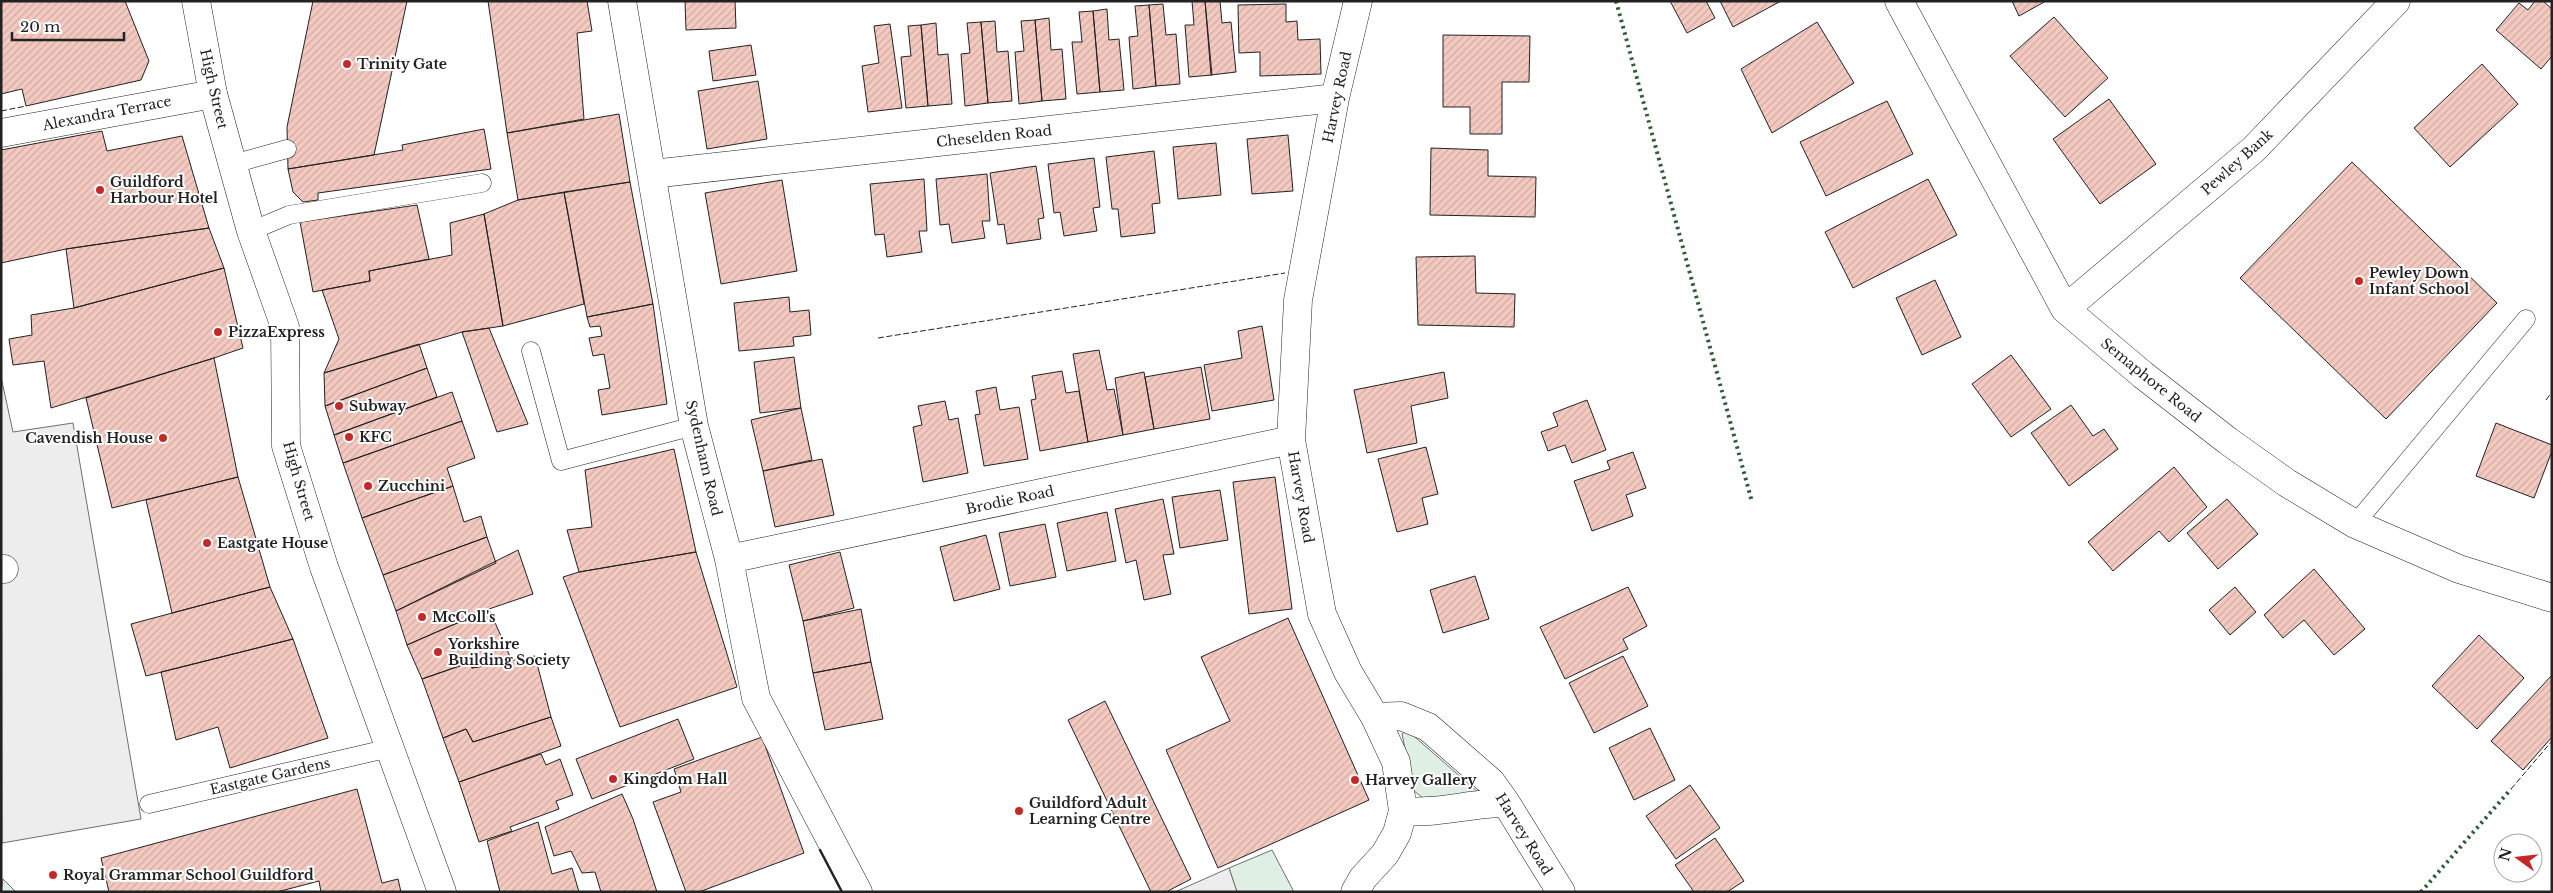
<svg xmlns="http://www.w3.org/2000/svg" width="2553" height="893" font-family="'Libre Baskerville',serif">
<defs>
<pattern id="building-hatch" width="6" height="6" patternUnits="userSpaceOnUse" patternTransform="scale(1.25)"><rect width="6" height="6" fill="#f3c9c0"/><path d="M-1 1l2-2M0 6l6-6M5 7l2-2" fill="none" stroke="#d0aca5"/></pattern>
</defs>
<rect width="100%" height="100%" fill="#fff"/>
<path fill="#e0efe3" stroke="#6f6f6f" d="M1407 730 1479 793 1423 798 1414 791 1402 734Z
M1272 850 1294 892H1237L1229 868Z
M3 879 16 892H1Z"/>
<path fill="#ededed" stroke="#6f6f6f" d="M1 377 13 432 73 423 141 819 2 843Z
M1229 868 1237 892H1175Z"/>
<path fill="url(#building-hatch)" stroke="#222" d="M1 1H125L149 61 141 80 26 106 22 89 1 94Z
M313 1H407L374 155 288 169 287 127Z
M488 1H587L592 31 577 33 584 119 507 133Z
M685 1H735L736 28 686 30Z
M1192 1H1205L1212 75 1189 77 1185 25H1194Z
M1205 1H1220L1222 23 1231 22 1236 72 1211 75Z
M1670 1H1706L1715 18 1687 33Z
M1720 1H1781L1733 27Z
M2012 1H2046L2019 16Z
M2535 1H2543L2552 9V56L2541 69 2496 30 2519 3 2528 10Z
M1163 4 1166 35 1176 34 1180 84 1156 86 1149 5Z
M1286 4V22L1297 21 1298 40 1320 39 1321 74 1260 76V52L1239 53 1238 5Z
M1149 5 1156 86 1133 89 1129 37 1138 36 1135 6Z
M1107 9 1109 40 1119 39 1124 90 1100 92 1093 11Z
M1093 11 1100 92 1077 94 1072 42H1082L1079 12Z
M2054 17 2108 78 2065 117 2010 56Z
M1049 18 1051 50 1062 49 1066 99 1042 101 1035 20Z
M1035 20 1042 101 1019 104 1015 52 1024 51 1021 21Z
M995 21 997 52 1008 51 1012 101 988 103 981 22Z
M981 22 988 103 965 106 961 54 970 53 967 23Z
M1817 22 1854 83 1772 133 1741 69Z
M936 23 938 55 948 54 952 104 928 106 921 25Z
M890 24 902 108 868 112 862 66 879 63 874 26Z
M921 25 928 106 906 108 901 57 911 56 908 26Z
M1443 35 1530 36 1529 82H1502V134H1470V107H1443Z
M751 45 756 75 713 81 709 51Z
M2482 64 2518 104 2450 167 2414 128Z
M758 81 767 139 707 149 698 91Z
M2109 99 2156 164 2100 204 2053 139Z
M1887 101 1913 154 1826 196 1800 142Z
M619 114 630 182 518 200 507 133Z
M484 129 491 169 318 193V200L303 202 293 192 288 169 403 150 402 145Z
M102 131 107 151 182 136 209 228 66 249 1 263V150Z
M1288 135 1293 191 1252 194 1247 139Z
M1216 143 1221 195 1178 199 1173 147Z
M1431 148 1488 150V176L1536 177 1535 217 1430 215Z
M1154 151 1160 203 1152 204 1155 233 1121 237 1118 209H1112L1106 157Z
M1094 158 1100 207 1093 208 1097 231 1064 236 1060 212 1054 213 1048 164Z
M2352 162 2497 303 2386 419 2240 278Z
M1036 166 1044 218 1038 219 1041 239 1007 244 1004 224 998 225 990 173Z
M987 174 990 221H982L985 238 952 243 949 224 940 225 936 179Z
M924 179 927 231H919L922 252 887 257 884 234 875 235 870 184Z
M1928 179 1957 235 1853 288 1825 232Z
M782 180 797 271 721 284 705 193Z
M630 182 653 304 587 317 564 192Z
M564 192 584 304 503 326 484 214 518 200Z
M417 205 429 259 369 271 370 281 313 292 300 222Z
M484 214 503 326 462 332 324 373 339 339 322 290 370 281 369 271 452 255 450 223Z
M209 228 224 268 74 308 66 249Z
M1475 256 1476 293 1515 294 1514 327 1418 325 1416 257Z
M224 268 243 348 214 358 51 408 44 361 13 365 9 339 32 335 31 315 74 308Z
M1935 280 1961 337 1922 355 1896 298Z
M789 297 790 312 809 310 811 335 793 337 794 346 739 351 734 303Z
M653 304 667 404 602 415 598 390 610 388 604 354 593 356 589 338 602 336 600 326 590 327 587 317Z
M1262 326 1274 400 1212 411 1204 365 1242 358 1238 331Z
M489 328 528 424 497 432 462 332Z
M419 344 427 368 325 406 324 373Z
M1099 350 1107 390 1114 389 1123 435 1088 442 1073 354Z
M2011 355 2051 409 2011 437 1972 384Z
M794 357 801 408 760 413 754 362Z
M214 358 238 477 112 508 86 398Z
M1201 367 1210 419 1154 429 1145 377Z
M427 368 437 397 334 435 325 406Z
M1062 371 1066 393 1079 391 1088 442 1040 451 1031 400 1036 399 1032 376Z
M1144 372 1154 429 1123 435 1115 378Z
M1444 372 1448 398 1411 406 1417 443 1367 453 1354 390Z
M996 387 1000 410 1019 407 1028 459 984 466 975 415 980 414 976 391Z
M452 392 462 421 343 463 334 435Z
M1587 400 1606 450 1572 463 1565 445 1548 451 1541 432 1558 426 1553 413Z
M945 401 949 420 958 418 968 473 923 482 913 427 922 425 918 406Z
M2071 405 2093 436 2104 429 2118 449 2069 486 2031 433Z
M801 408 812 460 763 471 751 420Z
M462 421 475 458 447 468 453 486 362 518 343 463Z
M2496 423 2552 445V451L2534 498 2476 476Z
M1426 447 1438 494 1422 498 1428 524 1397 532 1378 459Z
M674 449 696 552 579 572 567 530 592 527 585 470Z
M1633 452 1646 488 1626 495 1633 516 1592 531 1574 481 1610 469 1607 461Z
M822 459 834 515 775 527 763 471Z
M2174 467 2207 507 2169 542 2159 531 2113 571 2088 542Z
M238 477 270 587 172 613 146 500Z
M1275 477 1292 609 1249 614 1233 482Z
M453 486 464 522 481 516 487 537 383 575 362 518Z
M1220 490 1228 540 1180 548 1172 497Z
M1163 499 1174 554 1163 555 1171 594 1144 600 1136 560 1126 563 1115 509Z
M2227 499 2258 534 2218 569 2187 533Z
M1107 512 1116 561 1067 571 1057 523Z
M1045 524 1056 577 1010 586 999 533Z
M986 535 1000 589 954 601 940 547Z
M487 537 496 563 396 611 383 575Z
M518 550 533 594 489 609 407 645 396 611Z
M696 552 737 687 620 727 563 577 579 572Z
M840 552 854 608 803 621 789 565Z
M2314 569 2365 629 2334 655 2304 620 2283 638 2264 615Z
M1475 576 1489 619 1443 633 1430 590Z
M270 587 293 639 146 676 131 624Z
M1628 587 1647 626 1623 639 1628 649 1565 679 1540 627Z
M2235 587 2256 612 2230 635 2209 610Z
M489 609 512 661 472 668 471 662 422 679 407 645Z
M861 609 871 662 813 673 803 621Z
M1288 618 1369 800 1218 868 1166 750 1230 721 1201 657Z
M2479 635 2524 678 2477 729 2432 686Z
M293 639 328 738 230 768 218 727 176 740 161 672Z
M535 656 551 717 473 742 466 729 443 738 422 679 471 662 472 668Z
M1623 656 1648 706 1594 733 1569 683Z
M871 662 883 719 825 730 813 673Z
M2552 675V737L2523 770 2491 741Z
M1105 701 1191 879 1166 892H1151L1068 720Z
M551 717 561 746 459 782 443 738 466 729 473 742Z
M678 719 694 759 592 799 576 759Z
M1650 728 1675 780 1634 800 1609 748Z
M762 737 804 853 699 892H686L653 802 681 792 674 769Z
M541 754 546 765 560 759 573 795 556 801 559 809 510 827 512 831 479 842 459 782Z
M1690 785 1720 828 1676 859 1646 816Z
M357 789 382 883 398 879 401 892H321L319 881 277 892H109L101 858Z
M622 794 633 819 657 892H601L595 872 582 873 571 851 554 856 545 827Z
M538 822 552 874 572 868 579 892H500L487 841Z
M1715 838 1744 881 1727 892H1694L1675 865Z"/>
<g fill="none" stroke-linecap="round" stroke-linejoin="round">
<g stroke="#222" stroke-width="19">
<path id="service" d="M233 164 287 149
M251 231 289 215 482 183
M531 351 561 461 694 426
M2355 524 2526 319
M149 804 390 748"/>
</g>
<g stroke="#222" stroke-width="29">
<path id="minor" d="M622 1 694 426 729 559 756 698 858 892
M1899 1 2065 309 2143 375 2228 441 2287 483 2355 524 2459 569 2552 598
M1 133 213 94
M652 174 1335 98
M2065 309 2254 149 2396 1
M729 559 1291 440
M1 569H4
M1375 717 1401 716 1428 727 1491 782 1506 803 1561 892
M1403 811C1439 814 1471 803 1506 803
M1355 892 1363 878 1385 854 1397 833 1403 811 1396 762 1375 717 1348 672 1322 614 1291 440 1298 300 1335 98 1358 1"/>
</g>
<g stroke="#222" stroke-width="29">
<path id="primary" d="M196 1 213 94 251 231 285 327 286 446 324 567 442 892"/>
</g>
<use href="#service" stroke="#fff" stroke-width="18"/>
<use href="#minor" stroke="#fff" stroke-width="28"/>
<use href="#primary" stroke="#fff" stroke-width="28"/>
<path stroke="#2f5e38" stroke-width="4" stroke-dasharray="2.5 4" stroke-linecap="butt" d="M1616 1 1752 502
M2421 892 2511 789"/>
<path stroke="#222" stroke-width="1" stroke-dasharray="6 2.5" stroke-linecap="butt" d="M1 111 26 106
M878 338 1285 273
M2546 400 2552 392
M2511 789 2552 741"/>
<path stroke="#222" stroke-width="2.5" d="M820 850 842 892"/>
</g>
<g fill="#c62828" stroke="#fff" stroke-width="2">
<circle cx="347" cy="64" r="5"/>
<circle cx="100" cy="190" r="5"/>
<circle cx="2359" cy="281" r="5"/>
<circle cx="218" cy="332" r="5"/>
<circle cx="339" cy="406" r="5"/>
<circle cx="349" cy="437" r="5"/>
<circle cx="163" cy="438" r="5"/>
<circle cx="368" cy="486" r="5"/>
<circle cx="207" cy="543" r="5"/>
<circle cx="422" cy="617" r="5"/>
<circle cx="438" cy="652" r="5"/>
<circle cx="613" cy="779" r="5"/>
<circle cx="1355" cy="780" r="5"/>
<circle cx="1019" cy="811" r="5"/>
<circle cx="53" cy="875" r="5"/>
</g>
<g text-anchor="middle" stroke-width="4" stroke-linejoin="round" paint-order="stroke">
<g font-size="14" font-weight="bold" fill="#222" stroke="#fff" text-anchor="start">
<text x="357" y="69">Trinity Gate</text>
<text x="110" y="187">Guildford<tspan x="110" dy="16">Harbour Hotel</tspan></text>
<text x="2369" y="278">Pewley Down<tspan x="2369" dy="16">Infant School</tspan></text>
<text x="228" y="337">PizzaExpress</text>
<text x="349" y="411">Subway</text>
<text x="359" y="442">KFC</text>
<text x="153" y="443" text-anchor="end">Cavendish House</text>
<text x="378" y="491">Zucchini</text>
<text x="217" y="548">Eastgate House</text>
<text x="432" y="622">McColl's</text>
<text x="448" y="649">Yorkshire<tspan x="448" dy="16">Building Society</tspan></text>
<text x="623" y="784">Kingdom Hall</text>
<text x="1365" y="785">Harvey Gallery</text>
<text x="1029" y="808">Guildford Adult<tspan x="1029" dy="16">Learning Centre</tspan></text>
<text x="63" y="880">Royal Grammar School Guildford</text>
</g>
<g font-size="14" fill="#222" stroke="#fff">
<text transform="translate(214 89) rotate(77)" y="5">High Street</text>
<text transform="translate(1337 97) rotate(-78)" y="5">Harvey Road</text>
<text transform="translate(107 113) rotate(-11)" y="5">Alexandra Terrace</text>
<text transform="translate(994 136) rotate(-6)" y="5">Cheselden Road</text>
<text transform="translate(2237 162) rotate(-42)" y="5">Pewley Bank</text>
<text transform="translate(2151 380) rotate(39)" y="5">Semaphore Road</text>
<text transform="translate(704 458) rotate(77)" y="5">Sydenham Road</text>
<text transform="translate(299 481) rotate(74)" y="5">High Street</text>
<text transform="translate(1301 497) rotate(80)" y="5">Harvey Road</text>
<text transform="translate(1010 500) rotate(-12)" y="5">Brodie Road</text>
<text transform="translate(270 776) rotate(-13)" y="5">Eastgate Gardens</text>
<text transform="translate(1524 834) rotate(58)" y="5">Harvey Road</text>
</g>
</g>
<rect width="2553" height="893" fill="none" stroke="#222222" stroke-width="5"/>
<g transform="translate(2518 858) rotate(285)"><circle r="24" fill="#ffffff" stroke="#a7a7a7"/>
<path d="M0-4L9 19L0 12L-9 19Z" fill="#c62828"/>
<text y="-8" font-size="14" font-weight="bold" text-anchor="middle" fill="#222222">N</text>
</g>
<path d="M12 32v8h112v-8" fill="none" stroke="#222222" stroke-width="2.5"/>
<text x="20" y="32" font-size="15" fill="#222222" stroke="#ffffff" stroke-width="4" paint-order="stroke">20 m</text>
</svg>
